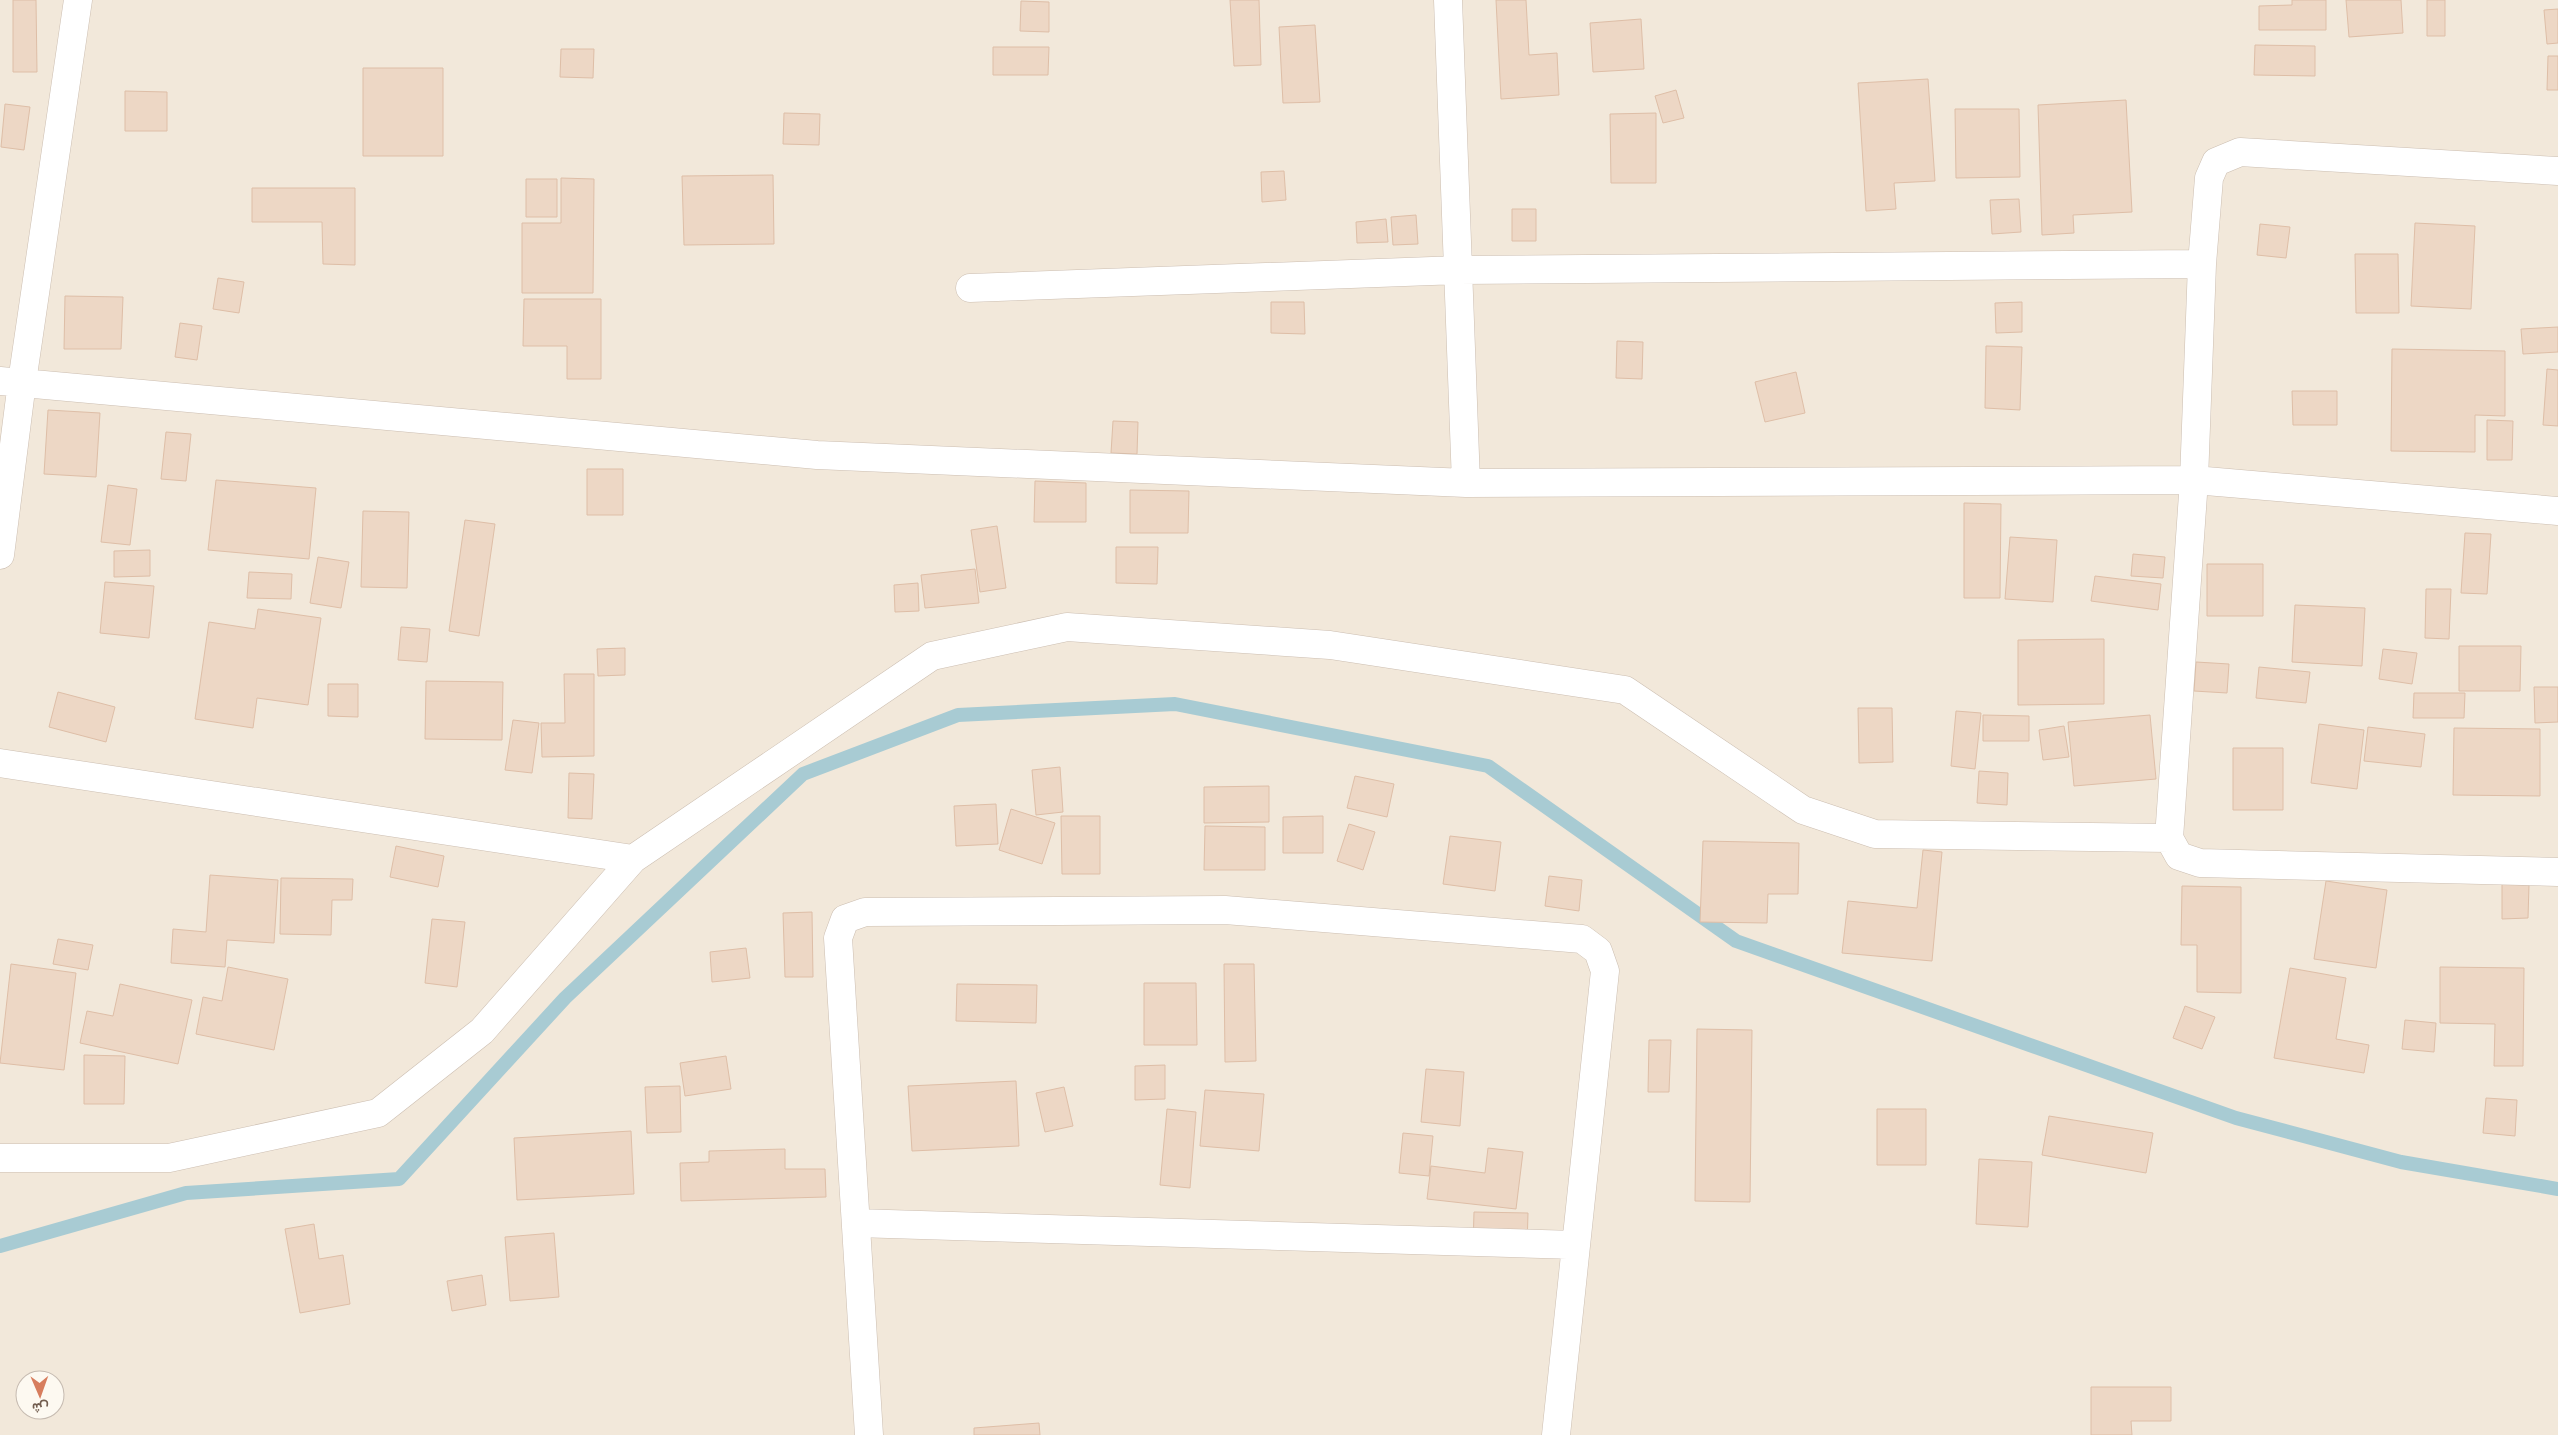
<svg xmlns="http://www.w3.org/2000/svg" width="2558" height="1435" font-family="'Work Sans',Vazirmatn,sans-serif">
<rect width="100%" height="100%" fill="#fbf5eb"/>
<path fill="#f2e8da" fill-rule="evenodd" d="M0 0H2558V1435H0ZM25 1380H55V1410H25Z"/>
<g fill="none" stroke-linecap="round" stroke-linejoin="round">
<path stroke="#a8cbd3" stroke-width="14" d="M0 1246 186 1193 399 1179 565 998 803 774 958 715 1175 704 1488 766 1736 941 2236 1118 2401 1162 2558 1189"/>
</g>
<path fill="#edd7c5" stroke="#debea7" d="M13 0H36L37 72H13Z
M1230 0H1259L1261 65 1234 66Z
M1496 0H1526L1529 55 1557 53 1559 95 1501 99Z
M2292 0H2326V30H2259V6L2292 5Z
M2346 0H2401L2403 33 2349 37Z
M2427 0H2445V36H2427Z
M1021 1 1049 2V32L1020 31Z
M2558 9V43L2547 44 2544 10Z
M1641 19 1644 69 1593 72 1590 23Z
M1315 25 1320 102 1283 103 1279 27Z
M2255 45 2315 46V76L2254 75Z
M993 47H1049L1048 75H993Z
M561 49H594L593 78 560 77Z
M2548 56H2558V90H2547Z
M363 68H443V156H363Z
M1928 79 1935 181 1894 183 1896 209 1866 211 1858 83Z
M1676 90 1684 118 1663 123 1655 96Z
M125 91 167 92V131H125Z
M2126 100 2132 212 2073 215 2074 233 2042 235 2038 105Z
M5 104 30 107 24 150 1 147Z
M1955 109H2019L2020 177 1956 178Z
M784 113 820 114 819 145 783 144Z
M1656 113V183H1611L1610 114Z
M1284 171 1286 200 1262 202 1261 172Z
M773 175 774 244 684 245 682 176Z
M561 178 594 179 593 293H522V223H561Z
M526 179H557V217H526Z
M252 188H355V265L323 264 322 222H252Z
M2019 199 2021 232 1992 234 1990 200Z
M1512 209H1536V241H1512Z
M1416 215 1418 244 1393 245 1391 217Z
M1386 219 1388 242 1357 243 1356 222Z
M2415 223 2475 226 2471 309 2411 306Z
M2260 224 2290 227 2286 258 2257 255Z
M2355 254H2398L2399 313H2356Z
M218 278 244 282 239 313 213 309Z
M65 296 123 297 121 349H64Z
M524 299H601V379H567V346H523Z
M1271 302H1304L1305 334 1271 333Z
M2022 302V332L1996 333 1995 303Z
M180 323 202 326 197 360 175 357Z
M2558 327V352L2523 354 2521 329Z
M1617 341 1643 342 1642 379 1616 378Z
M1986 346 2022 347 2020 410 1985 408Z
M2392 349 2505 351V416L2475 415V452L2391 451Z
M2547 369 2558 370V426L2543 425Z
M1796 372 1805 413 1765 422 1755 382Z
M2292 391H2337V425H2293Z
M48 410 100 413 96 477 44 474Z
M2487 420 2513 421 2512 460H2487Z
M1113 421 1138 422 1137 454 1111 453Z
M166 432 191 434 186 481 161 479Z
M587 469H623V515H587Z
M216 480 316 488 309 559 208 550Z
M1035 481 1086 483V522H1034Z
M108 485 137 489 130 545 101 542Z
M1130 490 1189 491 1188 533H1130Z
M1964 503 2001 504 2000 598H1964Z
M363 511 409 512 407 588 361 587Z
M465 520 495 524 479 636 449 631Z
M997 526 1006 588 980 592 971 530Z
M2465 533 2491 534 2487 594 2461 593Z
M2010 537 2057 540 2053 602 2005 599Z
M1116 547H1158L1157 584 1116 583Z
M150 550V576L114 577V551Z
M2133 554 2165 557 2163 578 2131 576Z
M318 557 349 562 341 608 310 603Z
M2207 564H2263V616H2207Z
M975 569 979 603 925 608 921 575Z
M249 572 292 574 291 599 247 598Z
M2095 576 2161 584 2158 610 2091 601Z
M105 582 154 586 149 638 100 633Z
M918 583 919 611 895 612 894 585Z
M2426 589H2451L2449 639 2425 638Z
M2295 605 2365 608 2362 666 2292 662Z
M258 609 321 618 308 705 257 698 253 728 195 719 209 622 255 629Z
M401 627 430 629 427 662 398 660Z
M2104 639V704L2018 705V640Z
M2459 646H2521L2520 691H2459Z
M625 648V675L598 676 597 649Z
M2383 649 2417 653 2412 684 2379 679Z
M2196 662 2229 664 2227 693 2194 691Z
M2259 667 2310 672 2306 703 2256 698Z
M564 674H594V756L542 757 541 723H565Z
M426 681 503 682 502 740 425 739Z
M328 684H358V717L328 716Z
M2534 687H2558V722L2535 723Z
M58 692 115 707 106 742 49 727Z
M2414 693H2465L2464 718H2413Z
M1858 708H1892L1893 762 1859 763Z
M1956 711 1981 713 1975 769 1951 766Z
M1983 715 2029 716V741H1983Z
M2150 715 2156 779 2074 786 2068 722Z
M513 720 539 723 532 773 505 770Z
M2319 724 2364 730 2357 789 2311 783Z
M2064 726 2069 757 2043 760 2039 730Z
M2368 727 2425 734 2421 767 2364 761Z
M2454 728 2540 729V796L2453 795Z
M2233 748H2283V810H2233Z
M1060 767 1063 812 1036 815 1032 770Z
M1979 771 2008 773 2007 805 1977 803Z
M569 773 594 774 592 819 568 818Z
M1355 776 1394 784 1387 817 1347 808Z
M1269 786V822L1204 823V787Z
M996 804 998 844 956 846 954 806Z
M1011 809 1055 823 1042 864 999 850Z
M1061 816H1100V874H1062Z
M1323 816V853H1283V817Z
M1349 824 1375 832 1363 870 1337 861Z
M1205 826 1265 827V870H1204Z
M1450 836 1501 842 1495 891 1443 884Z
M1703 841 1799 843 1798 894H1768L1767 923 1700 922Z
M396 846 444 856 438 887 390 877Z
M1923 850 1942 852 1932 961 1842 953 1848 901 1917 908Z
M210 875 278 880 274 943 227 940 225 967 171 963 173 929 206 932Z
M1549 876 1582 880 1579 911 1545 906Z
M281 878 353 879 352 900H332L331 935 280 934Z
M2326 881 2387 890 2376 968 2314 959Z
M2502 884 2529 885 2528 918 2502 919Z
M2182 886 2241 887V993L2197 992V945H2181Z
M812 912 813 977H785L783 913Z
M432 919 465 922 457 987 425 983Z
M58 939 93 945 88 970 53 964Z
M746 948 750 978 712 982 710 952Z
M11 964 76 973 64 1070 0 1063Z
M1224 964H1254L1256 1061 1225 1062Z
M228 967 288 979 274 1050 196 1034 203 997 222 1001Z
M2440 967 2524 968 2523 1066H2494L2495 1024 2440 1023Z
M2290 968 2346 978 2336 1039 2369 1045 2364 1073 2274 1058Z
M1144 983H1196L1197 1045H1144Z
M120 984 192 1000 178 1064 80 1043 87 1011 113 1016Z
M957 984 1037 985 1036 1023 956 1021Z
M2185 1006 2215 1017 2202 1049 2173 1038Z
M2405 1020 2436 1023 2434 1052 2402 1049Z
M1697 1029 1752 1030 1750 1202 1695 1201Z
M1649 1040H1671L1669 1092H1648Z
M84 1055 125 1056 124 1104H84Z
M726 1056 731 1089 685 1096 680 1063Z
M1165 1065V1099L1135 1100V1066Z
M1426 1069 1464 1072 1460 1126 1421 1122Z
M1016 1081 1019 1146 912 1151 908 1086Z
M680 1086 681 1132 647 1133 645 1087Z
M1064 1087 1073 1126 1045 1132 1036 1093Z
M1205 1090 1264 1094 1259 1151 1200 1146Z
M2486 1098 2517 1100 2515 1136 2483 1133Z
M1167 1109 1196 1112 1190 1188 1160 1185Z
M1877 1109H1926V1165H1877Z
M2049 1116 2153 1133 2146 1173 2042 1155Z
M631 1131 634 1194 517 1200 514 1138Z
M1403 1133 1433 1136 1429 1176 1399 1173Z
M1488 1148 1523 1152 1516 1209 1427 1199 1431 1166 1485 1173Z
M785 1149V1169H825L826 1197 681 1201 680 1163 709 1162V1151Z
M1979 1159 2032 1162 2028 1227 1976 1224Z
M1474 1212 1528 1213 1527 1247 1473 1246Z
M314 1224 319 1259 343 1255 350 1304 300 1313 285 1229Z
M554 1233 559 1297 510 1301 505 1237Z
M482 1275 486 1305 452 1311 447 1281Z
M2091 1387H2171V1421H2131L2132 1435H2091Z
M1039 1423 1040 1435H974V1428Z"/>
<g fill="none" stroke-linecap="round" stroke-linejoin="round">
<g stroke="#ccbeb1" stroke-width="29">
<path id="street" d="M1448 0 1466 483
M2558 171 2240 152 2216 162 2209 178 2202 264 2194 480 2169 838 2179 856 2200 863 2558 872
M970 288 1459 270 2202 264
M0 381 817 455 1466 483 2194 480 2558 511
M0 555 22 382 78 0
M0 763 633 859
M0 1158H169L378 1113 482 1031 633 859 932 656 1067 627 1330 645 1625 690 1803 810 1875 834 2169 838
M856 1223 1576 1245
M869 1435 838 938 845 919 865 912 1225 910 1582 939 1598 951 1605 971 1556 1435"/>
</g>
<use href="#street" stroke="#fff" stroke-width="28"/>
</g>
<g transform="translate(40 1395) rotate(178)"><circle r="24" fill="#fdf9f1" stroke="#c6bbb1"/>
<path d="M0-4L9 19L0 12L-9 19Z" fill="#d77d5d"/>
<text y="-8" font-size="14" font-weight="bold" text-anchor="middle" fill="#735e50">ش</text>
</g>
</svg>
